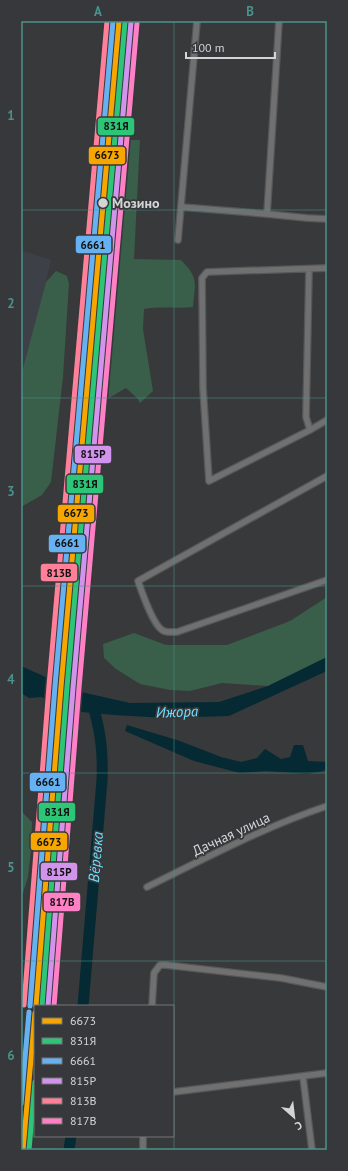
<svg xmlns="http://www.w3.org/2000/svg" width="348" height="1171" font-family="'PT Sans',sans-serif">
<rect width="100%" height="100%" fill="#38393a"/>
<path fill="#3e4048" d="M21 250 51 260 21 386Z"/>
<path fill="#395e4a" d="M129 140H140L134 259 181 260C199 278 195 283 193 307 177 309 161 306 144 309L143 329 153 391 140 403 137 398 126 388 109 398 102 381 109 238 121 147Z
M56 271 67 276 69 284 63 377 51 482 42 495 21 507V376L46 282Z
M327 597V657L268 686 222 683 190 691 170 690 140 684 116 669 104 658 103 644 134 633 166 645H227L290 621Z
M21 811 32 822 31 849 28 877 21 899Z"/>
<path fill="#052a34" d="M327 657V671L229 716 165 718 114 715 82 712 41 697 29 698 21 693V666L50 679 52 687 61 690 63 682 81 692 130 703 219 702 268 686Z
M127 725 180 741 221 757 241 762 257 758 265 749 281 759 290 757 294 745H303L308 761 327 762V770L308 774 266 771 240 773 194 761 125 731Z"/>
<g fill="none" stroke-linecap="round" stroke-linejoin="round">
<path stroke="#052a34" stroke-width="11" d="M83 1006 102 780C103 753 101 735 94 709
M69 1150 71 1136"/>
<g stroke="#565758" stroke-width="8">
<path id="street" d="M181 207 267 214 307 218 327 219
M267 214 279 21
M178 240 197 21
M309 269 306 417 310 430 327 420
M310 430 209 481 203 388 202 278 207 272 327 268
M327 476 138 581C142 592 152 623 162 630 166 633 171 632 177 632L327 580
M147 887C206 858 264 827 327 806
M152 1006 154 973 160 965H166L281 978 327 987
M303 1077 312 1150
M173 1092 327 1073
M143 1150V1136"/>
</g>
<use href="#street" stroke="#707071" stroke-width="5.5"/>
<g stroke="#37383b" stroke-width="8">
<path id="rail-1" d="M36 1006 61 687 119 21
M23 1150 35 1013"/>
</g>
<g stroke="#37383b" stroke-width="8">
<path id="rail-2" d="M42 1006 67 687 125 22
M29 1150 35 1082"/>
</g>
<g stroke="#37383b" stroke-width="8">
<path id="rail-3" d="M30 1006 55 686 113 21
M21 1104 29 1012"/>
</g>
<g stroke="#37383b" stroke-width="8">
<path id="rail-4" d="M48 1006 73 688 131 22"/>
</g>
<g stroke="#37383b" stroke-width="8">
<path id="rail-5" d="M24 1005 49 686 107 21"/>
</g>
<g stroke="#37383b" stroke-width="8">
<path id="rail-6" d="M54 1006 79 688 137 23"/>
</g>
<use href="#rail-1" stroke="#f7a600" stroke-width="5"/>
<use href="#rail-2" stroke="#2dc577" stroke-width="5"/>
<use href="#rail-3" stroke="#66b1f2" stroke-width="5"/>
<use href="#rail-4" stroke="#d193ec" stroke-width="5"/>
<use href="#rail-5" stroke="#ff8098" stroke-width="5"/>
<use href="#rail-6" stroke="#ff80c5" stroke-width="5"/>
</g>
<path fill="none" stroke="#4a928d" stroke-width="1" stroke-opacity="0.55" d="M174 21V1150M21 210H327M21 398H327M21 586H327M21 773H327M21 961H327"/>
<circle fill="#d4d4d6" stroke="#37383b" stroke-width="1.5" cx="103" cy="203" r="5.5"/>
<g text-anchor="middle" stroke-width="3.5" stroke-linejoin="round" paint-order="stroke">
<g font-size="14" font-weight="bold" fill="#d4d4d6" stroke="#37383b" text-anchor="start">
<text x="112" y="208">Мозино</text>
</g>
<g font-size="14" fill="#d4d4d6" stroke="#37383b">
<text transform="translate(231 834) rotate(-25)" y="5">Дачная улица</text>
</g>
<g font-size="15" font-style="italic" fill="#70defd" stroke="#37383b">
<text transform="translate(177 712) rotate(-2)" y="5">Ижора</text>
<text transform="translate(96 857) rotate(-85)" y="5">Вёревка</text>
</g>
</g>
<g stroke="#37383b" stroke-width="1.5">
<rect x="97" y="117" width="38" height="19" rx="4" fill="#2dc577"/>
<rect x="88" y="146" width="38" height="19" rx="4" fill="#f7a600"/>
<rect x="75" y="235" width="37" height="19" rx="4" fill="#66b1f2"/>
<rect x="74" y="445" width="38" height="19" rx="4" fill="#d193ec"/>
<rect x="66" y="474" width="38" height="20" rx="4" fill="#2dc577"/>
<rect x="57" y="504" width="38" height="19" rx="4" fill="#f7a600"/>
<rect x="48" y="534" width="38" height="19" rx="4" fill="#66b1f2"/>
<rect x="40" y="563" width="38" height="19" rx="4" fill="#ff8098"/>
<rect x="29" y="772" width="37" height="20" rx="4" fill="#66b1f2"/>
<rect x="38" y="802" width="38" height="20" rx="4" fill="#2dc577"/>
<rect x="30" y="832" width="38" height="19" rx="4" fill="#f7a600"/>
<rect x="40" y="862" width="38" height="19" rx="4" fill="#d193ec"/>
<rect x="43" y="892" width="38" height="20" rx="4" fill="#ff80c5"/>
</g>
<g font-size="11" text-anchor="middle" font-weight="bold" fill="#111">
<text x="116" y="130">831Я</text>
<text x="107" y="159">6673</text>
<text x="93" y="249">6661</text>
<text x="93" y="458">815Р</text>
<text x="85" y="488">831Я</text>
<text x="76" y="517">6673</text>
<text x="67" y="547">6661</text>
<text x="59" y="577">813В</text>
<text x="48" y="786">6661</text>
<text x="57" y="816">831Я</text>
<text x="49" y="846">6673</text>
<text x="59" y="876">815Р</text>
<text x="62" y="906">817В</text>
</g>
<rect width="348" height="1171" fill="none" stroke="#37383b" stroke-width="44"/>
<rect x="34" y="1005" width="140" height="132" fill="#37383b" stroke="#767679"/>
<rect x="42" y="1018" width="20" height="6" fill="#f7a600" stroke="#767679"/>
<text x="70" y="1025" font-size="12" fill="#d4d4d6">6673</text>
<rect x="42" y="1038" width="20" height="6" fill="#2dc577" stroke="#767679"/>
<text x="70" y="1045" font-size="12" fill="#d4d4d6">831Я</text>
<rect x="42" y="1058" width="20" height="6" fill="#66b1f2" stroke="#767679"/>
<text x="70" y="1065" font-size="12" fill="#d4d4d6">6661</text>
<rect x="42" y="1078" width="20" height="6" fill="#d193ec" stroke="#767679"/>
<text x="70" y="1085" font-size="12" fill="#d4d4d6">815Р</text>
<rect x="42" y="1098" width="20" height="6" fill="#ff8098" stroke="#767679"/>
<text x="70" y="1105" font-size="12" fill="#d4d4d6">813В</text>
<rect x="42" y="1118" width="20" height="6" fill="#ff80c5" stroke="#767679"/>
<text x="70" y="1125" font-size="12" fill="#d4d4d6">817В</text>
<g transform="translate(294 1117) rotate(152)" stroke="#37383b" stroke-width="3" paint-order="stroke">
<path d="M0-3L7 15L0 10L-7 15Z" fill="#d4d4d6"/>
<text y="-6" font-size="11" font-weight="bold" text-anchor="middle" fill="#d4d4d6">С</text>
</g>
<path d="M186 52v6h89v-6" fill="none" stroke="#d4d4d6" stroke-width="2"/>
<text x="192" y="52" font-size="12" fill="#d4d4d6" stroke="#37383b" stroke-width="3" paint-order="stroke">100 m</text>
<rect x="22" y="22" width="304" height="1127" fill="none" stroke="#4a928d" stroke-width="1.5"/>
<g font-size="13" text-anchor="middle" font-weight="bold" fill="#4a928d">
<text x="98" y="16">A</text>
<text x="250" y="16">B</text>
<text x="11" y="120">1</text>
<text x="11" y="308">2</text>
<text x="11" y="496">3</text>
<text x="11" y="684">4</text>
<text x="11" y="872">5</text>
<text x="11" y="1060">6</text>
</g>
</svg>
